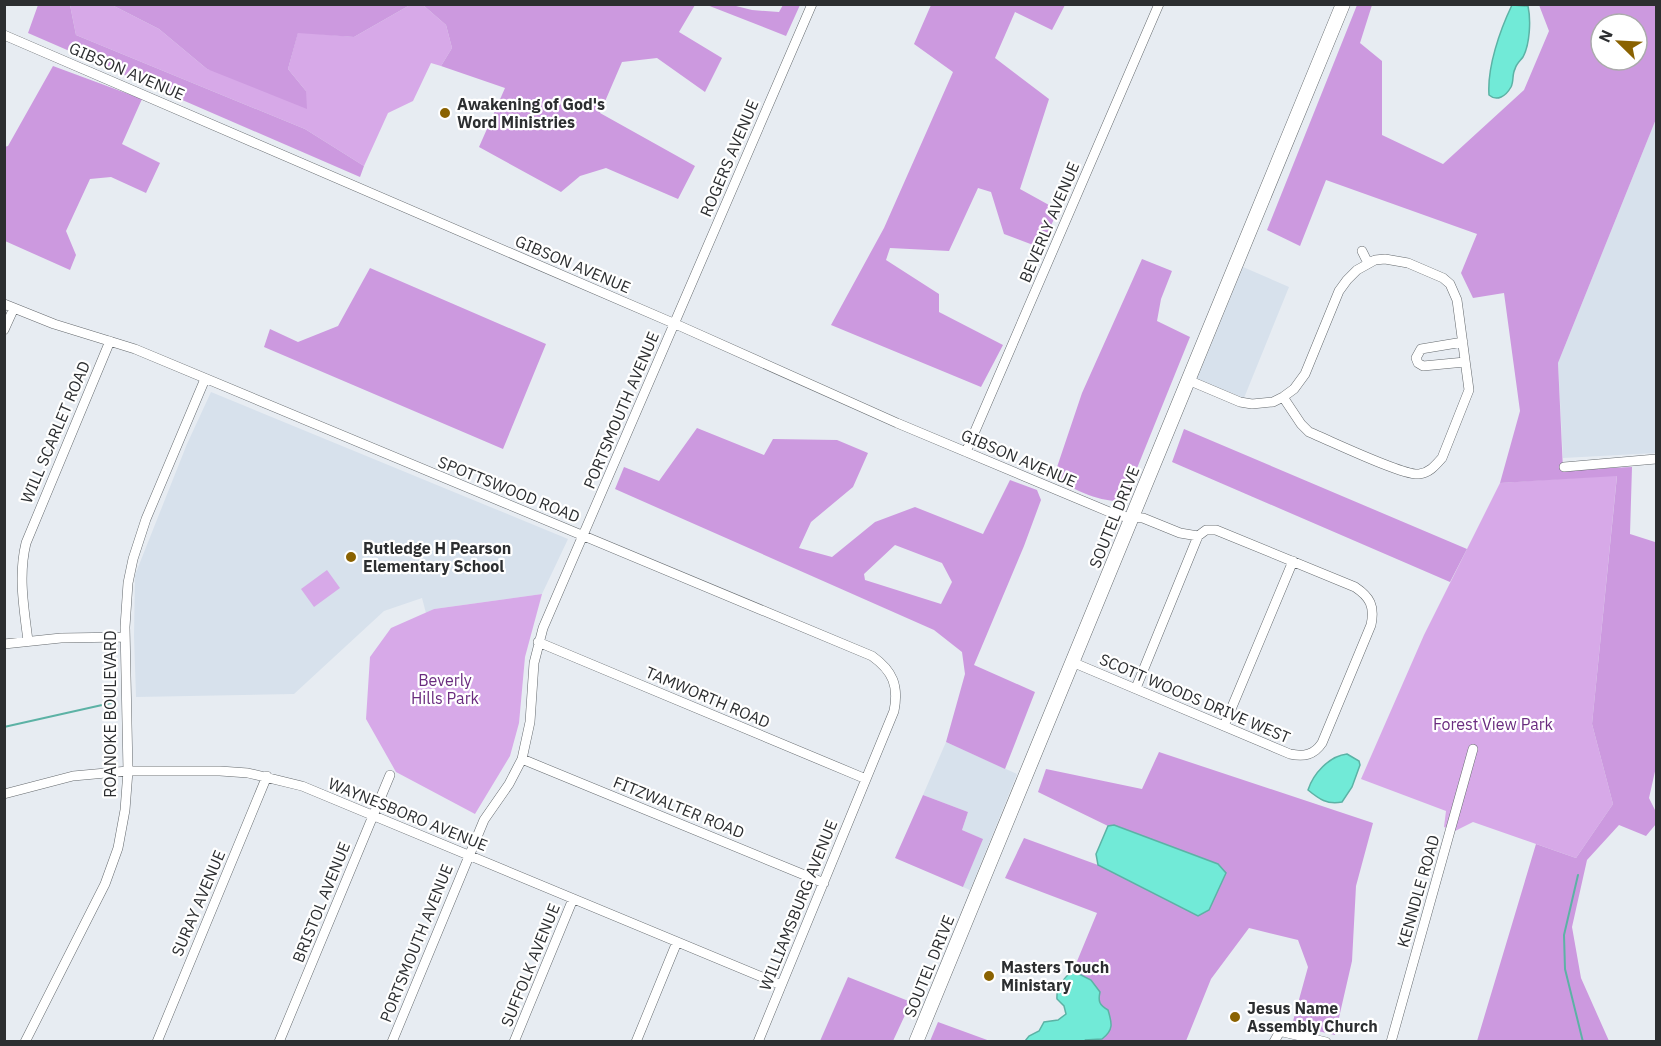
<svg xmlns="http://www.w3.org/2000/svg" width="1661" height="1046" font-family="'IBM Plex Sans',sans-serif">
<rect width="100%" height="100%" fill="#e7ecf2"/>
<path fill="#d7e1ec" d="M1656 119V453L1563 458 1558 363Z
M1243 267 1289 287 1244 398 1197 379Z
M211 392 568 539 542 594 434 609 426 613 422 598 384 611 294 694 136 697 134 636 135 575 187 444Z
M946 742 1017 774 970 890 963 887 982 839 962 830 968 812 923 795Z"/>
<path fill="#d7a9e8" d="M70 5H112L159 29 207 69 306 91 288 69 298 32 354 37 410 5H423L446 25 452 48 441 66 431 63 413 101 388 113 364 166 305 129 76 35Z
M1617 475 1592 724 1613 804 1576 858 1473 822 1455 831 1444 827 1446 811 1361 779 1424 635 1500 483Z
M327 570 340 588 314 607 301 589Z
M542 594 525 657 519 723 510 756 475 814 396 772 366 719 370 657 391 628 434 609Z"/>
<path fill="#cc99df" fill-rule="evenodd" d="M38 5H70L76 35 305 129 364 166 360 177 28 33Z
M112 5H410L354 37 298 33 288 69 306 91 307 109 207 69 159 29Z
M423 5H695L679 32 722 58 705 92 657 58 622 62 600 113 695 166 678 199 606 168 580 176 561 192 479 147 505 88 441 66 452 48 446 25Z
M707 5H732L752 10 779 12 783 5H800L786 36Z
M931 5H1065L1052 30 1015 12 995 58 1049 99 1020 189 1058 210 1041 248 1004 234 991 192 978 188 949 251 890 248 886 260 939 294V312L1003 345 981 387 831 325 884 228 953 72 914 44Z
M1357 5H1372L1360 43 1382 61V135L1443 164 1524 90 1549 31 1539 5H1656V119L1558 363 1563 470 1632 467 1630 534 1655 542 1656 570V767L1649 798 1656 812V824L1646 836 1619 825 1587 860 1572 927 1581 978 1609 1041H1477L1536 844 1576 858 1613 804 1592 724 1617 476 1500 483 1520 411 1504 293 1473 298 1461 273 1477 234 1326 180 1300 246 1267 230ZM1601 24H1637V60H1601Z
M53 66 142 99 122 144 160 163 146 193 111 177 90 179 66 231 76 255 70 270 5 241 4 147 8 146Z
M1142 259 1172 271 1161 299 1157 321 1190 337 1127 493 1121 501C1099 502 1071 489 1054 476L1082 393Z
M370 268 546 344 503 449 264 347 270 329 298 342 338 326Z
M697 428 764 455 773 439 837 440 868 453 853 487 811 522 799 548 832 557 875 522 915 507 983 534 1010 480 1037 490 1041 500 1024 546 974 665 1035 692 1005 769 946 742 965 674 962 652 934 630 615 489 624 467 659 481ZM895 545 942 563 952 582 941 604 865 580 864 574Z
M1184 429 1467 549 1450 582 1172 462Z
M1159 752 1373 823 1356 886 1352 961 1335 1035 1292 1025 1308 967 1298 940 1249 928 1211 979 1186 1041H1087L1101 1006 1091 980 1073 971 1097 913 1005 878 1024 838 1098 865 1218 864 1114 825 1108 826 1038 792 1046 769 1142 789Z
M923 795 968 812 962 830 983 839 963 887 895 858Z
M848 977 911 1002 893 1041H820Z
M938 1022 990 1041H930Z"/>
<path fill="#71ead7" stroke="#5cb2a5" stroke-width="1.5" d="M1512 5 1528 6C1531 20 1530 44 1523 57 1520 61 1516 64 1515 69 1512 74 1514 81 1511 87 1506 96 1497 102 1489 95 1487 67 1500 30 1512 5Z
M1347 754 1359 761 1360 765 1352 787 1342 802C1327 805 1319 799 1308 790 1313 774 1329 756 1347 754Z
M1114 825 1218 864 1226 873 1209 910 1198 916 1098 865 1096 854 1108 826Z
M1073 971 1091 980 1100 992C1098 1001 1099 1005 1108 1010 1112 1023 1114 1030 1102 1039L1086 1040 1087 1041H1025L1029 1036 1039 1031 1044 1022 1058 1020 1066 1014 1064 1006 1057 999C1056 988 1064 977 1073 971Z"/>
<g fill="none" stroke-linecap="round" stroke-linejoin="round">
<path stroke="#5cb2a5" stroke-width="2" d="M4 727 111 703
M1578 875 1564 935 1565 969 1583 1042"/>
<g stroke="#656a6e" stroke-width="10">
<path id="street" d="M4 35 680 326 897 423 1119 516 1143 518 1180 533 1198 536 1206 530H1216L1355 587C1370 597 1375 606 1371 625L1322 743C1314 755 1304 757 1290 754L1072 662
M1362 251 1368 263
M4 304 54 324 135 349 872 656C893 671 899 686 894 711L758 1042
M4 330 14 308
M1463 342 1421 349 1416 358 1418 363 1423 366 1465 362
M1188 380 1240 402 1252 404 1273 402 1283 397 1294 389 1305 374 1339 291 1347 280 1357 270 1375 260 1385 259 1408 263 1443 278 1450 284 1457 300 1469 390 1442 458C1435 466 1429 473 1419 474 1403 476 1329 440 1309 432L1301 424 1283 397
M966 452 1159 4
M1564 467 1656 459
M28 641C24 608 18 576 26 543L110 341
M538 642 866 779
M4 644 61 638 125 637
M1136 688 1198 536
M1224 726 1293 561
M522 759 824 883
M4 794 73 776 128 771H220L248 773 302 786 781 985
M25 1042 105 884 118 848 125 810 128 771 125 627 128 583 133 559 146 519 205 379
M157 1042 267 776
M279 1042 390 775
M392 1042 484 820 509 784 522 759 530 722 534 663 543 628 812 4
M514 1042 573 899
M636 1042 677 942
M1274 1042 1279 1033 1283 1032 1326 1042
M1391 1042 1473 749"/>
</g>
<g stroke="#656a6e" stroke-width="15">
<path id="primary" d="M916 1042 1343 4"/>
</g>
<use href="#street" stroke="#fff" stroke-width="9"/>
<use href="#primary" stroke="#fff" stroke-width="14"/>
</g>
<g fill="#8a6201" stroke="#fff" stroke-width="2">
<circle cx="445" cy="113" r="6"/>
<circle cx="351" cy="557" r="6"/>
<circle cx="989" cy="976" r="6"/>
<circle cx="1235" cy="1017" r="6"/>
</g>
<g text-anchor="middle" stroke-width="4.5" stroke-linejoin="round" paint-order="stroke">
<g font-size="16" fill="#2c2e30" stroke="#fff">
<text transform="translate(127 71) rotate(23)" y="6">GIBSON AVENUE</text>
<text transform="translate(729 158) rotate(-67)" y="6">ROGERS AVENUE</text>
<text transform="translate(1049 222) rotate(-67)" y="6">BEVERLY AVENUE</text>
<text transform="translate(573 264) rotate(23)" y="6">GIBSON AVENUE</text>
<text transform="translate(621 410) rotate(-67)" y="6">PORTSMOUTH AVENUE</text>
<text transform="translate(55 432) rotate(-67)" y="6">WILL SCARLET ROAD</text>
<text transform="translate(1019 458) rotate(23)" y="6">GIBSON AVENUE</text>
<text transform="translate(509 489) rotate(22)" y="6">SPOTTSWOOD ROAD</text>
<text transform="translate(1114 517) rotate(-68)" y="6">SOUTEL DRIVE</text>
<text transform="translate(708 697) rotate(23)" y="6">TAMWORTH ROAD</text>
<text transform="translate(1195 698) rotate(23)" y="6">SCOTT WOODS DRIVE WEST</text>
<text transform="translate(110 714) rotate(-90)" y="6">ROANOKE BOULEVARD</text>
<text transform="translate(679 807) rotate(22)" y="6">FITZWALTER ROAD</text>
<text transform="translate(408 814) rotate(22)" y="6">WAYNESBORO AVENUE</text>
<text transform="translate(1418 891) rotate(-74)" y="6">KENNDLE ROAD</text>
<text transform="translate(321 902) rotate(-68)" y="6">BRISTOL AVENUE</text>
<text transform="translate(198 903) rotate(-67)" y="6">SURAY AVENUE</text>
<text transform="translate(798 905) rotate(-68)" y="6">WILLIAMSBURG AVENUE</text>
<text transform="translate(416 943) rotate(-68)" y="6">PORTSMOUTH AVENUE</text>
<text transform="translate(530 965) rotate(-68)" y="6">SUFFOLK AVENUE</text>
<text transform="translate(929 966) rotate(-68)" y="6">SOUTEL DRIVE</text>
</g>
<g font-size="16" font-weight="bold" fill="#2c2e30" stroke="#fff" text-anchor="start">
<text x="457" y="110">Awakening of God's<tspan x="457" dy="18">Word Ministries</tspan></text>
<text x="363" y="554">Rutledge H Pearson<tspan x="363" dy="18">Elementary School</tspan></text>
<text x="1001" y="973">Masters Touch<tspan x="1001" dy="18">Ministary</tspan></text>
<text x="1247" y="1014">Jesus Name<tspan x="1247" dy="18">Assembly Church</tspan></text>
</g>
<g font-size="16" fill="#6a2c7f" stroke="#fff">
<text x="445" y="686">Beverly<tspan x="445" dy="18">Hills Park</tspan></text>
<text x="1493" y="730">Forest View Park</text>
</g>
</g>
<rect width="1661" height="1046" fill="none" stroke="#2c2e30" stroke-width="12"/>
<g transform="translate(1619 42) rotate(294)"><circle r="28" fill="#ffffff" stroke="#ababac" stroke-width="1.5"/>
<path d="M0-4.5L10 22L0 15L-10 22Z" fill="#8a6201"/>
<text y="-9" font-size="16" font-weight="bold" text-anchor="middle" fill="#2c2e30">N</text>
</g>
</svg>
